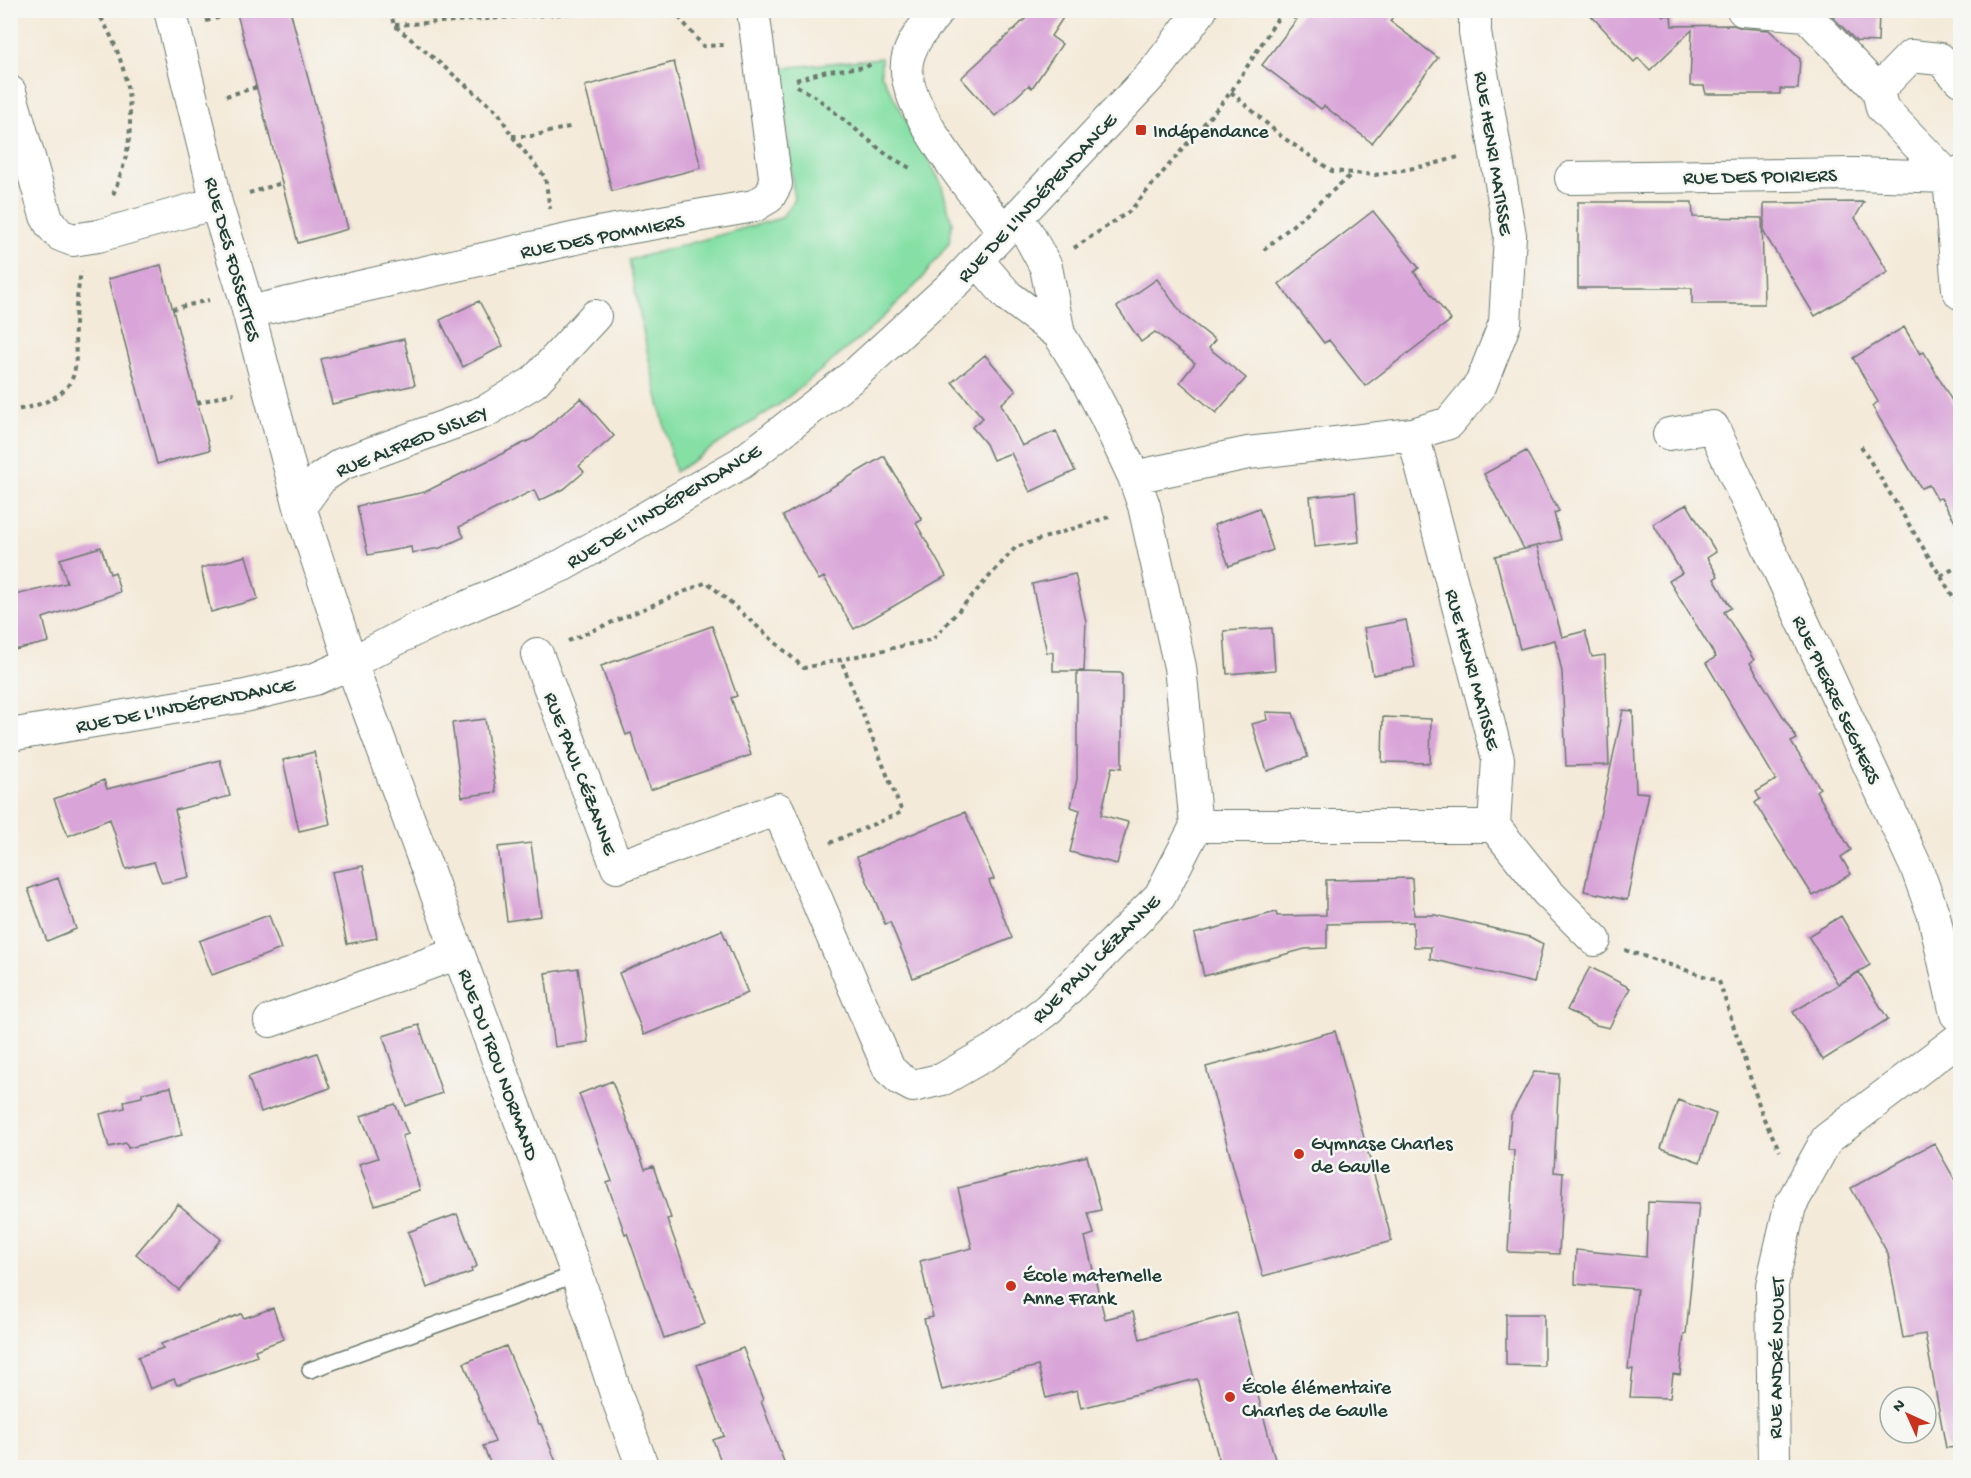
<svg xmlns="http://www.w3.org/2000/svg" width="1971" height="1478" font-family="'Gochi Hand',sans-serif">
<rect width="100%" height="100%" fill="#f6f6f2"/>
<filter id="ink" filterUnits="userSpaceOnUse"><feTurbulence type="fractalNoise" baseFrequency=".0167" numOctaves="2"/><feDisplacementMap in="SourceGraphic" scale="12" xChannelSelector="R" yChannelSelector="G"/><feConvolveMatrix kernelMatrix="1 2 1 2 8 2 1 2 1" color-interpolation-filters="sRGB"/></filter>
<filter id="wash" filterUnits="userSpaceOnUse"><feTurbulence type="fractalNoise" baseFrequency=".008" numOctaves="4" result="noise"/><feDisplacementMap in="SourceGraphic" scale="24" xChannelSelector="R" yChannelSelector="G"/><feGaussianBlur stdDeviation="1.35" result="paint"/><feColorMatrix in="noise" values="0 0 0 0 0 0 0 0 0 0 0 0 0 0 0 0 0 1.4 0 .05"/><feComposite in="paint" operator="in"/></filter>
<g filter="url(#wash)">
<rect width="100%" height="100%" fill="#f4ead9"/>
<path fill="#86e0a6" stroke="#528e6d" stroke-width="1.5" d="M881 58V74L941 183 952 222 949 243 921 280 872 328 780 404 675 472 649 360 629 260 781 218 794 201 782 68Z"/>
<g id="blocks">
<path fill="#d9a4d8" d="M236 10H290L348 229 298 243Z
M1035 10H1068L1051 36 1062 44 1032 88 1029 85 995 116 961 78Z
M1304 10H1397L1390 21 1438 58 1372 143 1324 106 1321 109 1262 65Z
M1586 10H1658L1663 16 1671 15 1672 26 1733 25 1742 28 1769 30 1800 59 1798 89H1780V94H1706L1704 86H1690L1692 30 1650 70 1638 58 1634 62Z
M1830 10H1879L1878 42 1856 41 1830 14Z
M674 62 701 168 612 191 585 86Z
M1578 202H1692L1693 217 1762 218 1764 304H1692V288H1578Z
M1864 202 1855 218 1888 272 1815 316 1764 233V203Z
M1373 211 1419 268 1414 272 1451 320 1365 386 1329 340 1324 343 1279 284Z
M161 265 210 450 157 464 108 279Z
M1157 279 1182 314 1215 340 1209 348 1246 378 1216 413 1180 382 1195 363 1155 332 1141 342 1117 307Z
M479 301 503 346 463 367 440 320Z
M1904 327 1920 354 1924 352 1960 415V529L1941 498 1937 499 1929 485 1921 488 1872 406 1878 402 1853 358Z
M404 339 415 385 332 404 321 359Z
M985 355 1016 391 1001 404 1022 446 1056 431 1075 471 1030 492 1011 453 993 460 986 444 972 427 983 418 952 382Z
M581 398 614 436 579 466 584 472 564 489 539 501 534 490 459 527 464 537 440 548 412 553 411 547 368 555 357 506 425 492 477 466 534 438Z
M1526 451 1559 511 1554 513 1561 540 1524 549 1484 474Z
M884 456 922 520 916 523 946 576 854 629 824 577 819 580 783 516Z
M1355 492 1359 542 1315 547 1310 497Z
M1687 504 1716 552 1707 558 1718 576 1714 579 1731 608 1724 612 1754 660 1750 663 1797 739 1791 742 1820 788 1816 791 1851 850 1841 857 1851 874 1813 896 1755 803 1760 799 1756 792 1776 780 1706 663 1716 657 1669 581 1682 573 1653 524Z
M1259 508 1273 550 1229 566 1214 525Z
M1537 546 1562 637 1585 631 1592 657 1605 655 1609 765 1566 766 1562 672 1555 640 1520 649 1495 556Z
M101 547 110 574 115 572 120 592 43 618 49 642 10 651V596L67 583 60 559Z
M246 556 258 599 211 612 201 568Z
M1075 574 1086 621 1084 671H1053V652L1047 653 1032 584Z
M1406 620 1415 667 1373 675 1364 628Z
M712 626 737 696 731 698 751 755 650 790 631 733 626 735 601 666Z
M1272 628 1275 670 1227 674 1224 631Z
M1077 672 1122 673V768L1112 767 1101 815 1128 822 1117 864 1070 852 1080 810 1071 807 1077 779Z
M1623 710 1633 711 1636 792 1649 793 1627 900 1584 891Z
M1266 712 1293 713 1308 757 1267 771 1252 724 1267 720Z
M1383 717 1431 719 1430 763 1382 762Z
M485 719 496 792 462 797 452 723Z
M314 752 330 824 299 831 283 760Z
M220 760 230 796 175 810 189 877 162 883 154 862 126 869 110 819 68 836 54 799 104 780 107 789Z
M965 812 994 879 989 881 1012 938 913 978 890 922 885 924 857 857Z
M531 843 541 916 507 921 498 847Z
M363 866 377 938 347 944 332 872Z
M58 878 76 929 47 941 28 889Z
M1412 878 1414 915H1435L1530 937 1543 944 1534 983 1430 959 1431 947H1414L1413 922 1327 924V948L1305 949 1204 976 1194 934 1276 912 1277 916 1326 915V880Z
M269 915 281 949 212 975 199 941Z
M1841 916 1870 965 1838 984 1808 936Z
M722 930 748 993 644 1035 619 973Z
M1590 967 1630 988 1609 1028 1596 1025 1567 1010Z
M578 968 588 1042 555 1047 545 973Z
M1859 972 1888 1019 1823 1060 1793 1012Z
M419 1025 442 1093 406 1106 383 1036Z
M1335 1031 1392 1241 1263 1276 1206 1067Z
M317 1053 330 1088 261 1112 248 1077Z
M1534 1072 1559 1074 1554 1172 1563 1173 1559 1254 1508 1252 1514 1150H1508L1511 1115Z
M612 1081 645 1169 653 1166 671 1218 667 1219 705 1324 664 1338 627 1233 625 1234 607 1183 612 1181 579 1094Z
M171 1087 182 1135 128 1148 126 1143 109 1147 100 1114 125 1108 124 1101 142 1097V1093Z
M1678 1100 1716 1114 1700 1162 1661 1148Z
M395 1104 408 1134 402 1136 420 1190 375 1205 359 1164 378 1158 361 1116Z
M1934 1143 1960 1189V1447L1946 1448 1925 1334 1903 1338 1888 1254 1851 1188Z
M1087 1156 1101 1210 1088 1213 1094 1234 1085 1237 1105 1319 1133 1312 1140 1339 1236 1313 1277 1467H1221L1197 1379 1081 1408 1077 1390 1046 1398 1038 1366 942 1390 924 1319 933 1317 920 1261 972 1248 958 1188Z
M1648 1202 1699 1204 1686 1334H1684L1680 1375 1673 1374 1670 1398 1630 1397 1633 1369H1628L1637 1289 1575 1284 1576 1250 1646 1257Z
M178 1204 221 1239 179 1290 136 1254Z
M457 1214 477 1266 471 1269 472 1272 427 1288 408 1232Z
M273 1308 284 1339 255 1350 257 1356 215 1371 177 1385 174 1379 150 1389 138 1357 163 1348 161 1344 241 1314 244 1318Z
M1506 1314H1544V1366L1506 1365Z
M506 1346 539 1424H541L558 1467H492L483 1446 495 1442 464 1363Z
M743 1348 763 1400 761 1401 786 1467H723L713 1440 724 1436 697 1365Z"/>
</g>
</g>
<g filter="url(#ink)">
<use href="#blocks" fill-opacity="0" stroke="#6a7a6e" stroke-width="1.5"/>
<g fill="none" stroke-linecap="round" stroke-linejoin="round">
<g stroke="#6a7a6e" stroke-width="18">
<path id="lane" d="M310 1370 577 1274"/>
</g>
<g stroke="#6a7a6e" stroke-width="34">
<path id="street" d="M170 10 210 173 216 203 243 291 300 507
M939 10C927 24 913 39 908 57 895 100 977 198 1004 231
M1743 10 1806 15 1878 90
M10 92 46 216 51 225 60 235 73 240 98 236 216 203
M1949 177 1882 108 1878 90 1911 56 1940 59 1960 80
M1949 177 1958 289 1960 293
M1571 178 1854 174 1949 177 1960 172
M977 260 1008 296 1059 334 1046 267 1027 232 1016 219
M249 312 598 233 754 206 769 197 776 184 753 10
M595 316 534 382 486 411 342 464 321 478 300 507 351 663 577 1274 618 1400 643 1468
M1413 434 1498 759 1494 826
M1669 434 1713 427 1917 869 1934 916 1956 1014 1960 1018
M1134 477 1248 453 1413 434 1449 423 1481 384 1505 323 1510 235 1475 32V10
M537 654 617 867 778 809 889 1069 900 1079 913 1086 943 1079 997 1048 1048 1009 1160 896 1196 826 1180 667 1144 506 1134 477 1105 415 1085 377 1059 334
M10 735 245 696 315 679 351 663 412 631 563 565 741 463 853 376 957 281 1155 71 1201 10
M1196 826H1494
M1494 826 1547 892 1595 940
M270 1021 458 953
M1774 1468 1772 1285 1790 1206 1827 1139 1960 1038"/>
</g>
<path stroke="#6a7a6e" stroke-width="4" stroke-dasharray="4.5 4.5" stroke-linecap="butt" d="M96 10C125 53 138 110 125 160 122 172 117 184 113 195
M390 10 394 25 498 112 512 136 545 177 550 209
M673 10 703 46 724 45
M1285 10 1297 20
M206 21 237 13
M395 25 620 10
M796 80 827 71 866 67 873 63
M797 86 816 97 887 155 912 169
M1231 92 1281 136 1332 171 1375 175 1430 165 1462 156
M226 96 257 87
M512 136H532L573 126
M249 193 282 183
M1074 248 1130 211 1231 92 1283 10
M1264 250 1352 174
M172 309 209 300
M197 403 234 393
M10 410C33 409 68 398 74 373 78 358 74 341 75 327 75 308 78 290 81 272
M1861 446 1960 608
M1941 576 1960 565
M568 641 707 582 804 668 933 639 1016 547 1112 516
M830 843 902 812 841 660
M1625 950 1719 981 1763 1117 1780 1151"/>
<use href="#lane" stroke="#fff" stroke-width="15"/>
<use href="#street" stroke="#fff" stroke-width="32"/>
</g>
</g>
<g fill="#c8321e" stroke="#f6f6f2" stroke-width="2">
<rect x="1135" y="124" width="12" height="12" rx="3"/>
<circle cx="1299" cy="1154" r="6"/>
<circle cx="1011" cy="1286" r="6"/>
<circle cx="1230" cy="1397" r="6"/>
</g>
<g text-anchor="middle" stroke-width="5" stroke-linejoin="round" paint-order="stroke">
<g font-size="20" fill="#1f3d34" stroke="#f6f6f2" text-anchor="start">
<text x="1153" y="137">Indépendance</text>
<text x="1311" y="1149">Gymnase Charles<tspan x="1311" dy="23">de Gaulle</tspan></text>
<text x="1023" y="1281">École maternelle<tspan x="1023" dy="23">Anne Frank</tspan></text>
<text x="1242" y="1393">École élémentaire<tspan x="1242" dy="23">Charles de Gaulle</tspan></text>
</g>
<g font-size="20" fill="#1f3d34" stroke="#f6f6f2">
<text transform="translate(1495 153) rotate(81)" y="7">RUE HENRI MATISSE</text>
<text transform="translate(1760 175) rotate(-1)" y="7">RUE DES POIRIERS</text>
<text transform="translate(1036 197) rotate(-47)" y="7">RUE DE L'INDÉPENDANCE</text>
<text transform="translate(602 235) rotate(-11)" y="7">RUE DES POMMIERS</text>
<text transform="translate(234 259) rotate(75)" y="7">RUE DES FOSSETTES</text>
<text transform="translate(411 440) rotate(-22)" y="7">RUE ALFRED SISLEY</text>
<text transform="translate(663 505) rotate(-31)" y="7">RUE DE L'INDÉPENDANCE</text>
<text transform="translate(1474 669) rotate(75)" y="7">RUE HENRI MATISSE</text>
<text transform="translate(1838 699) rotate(65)" y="7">RUE PIERRE SEGHERS</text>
<text transform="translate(185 704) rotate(-11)" y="7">RUE DE L'INDÉPENDANCE</text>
<text transform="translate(582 773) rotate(69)" y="7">RUE PAUL CÉZANNE</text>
<text transform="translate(1095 958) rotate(-45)" y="7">RUE PAUL CÉZANNE</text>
<text transform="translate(500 1064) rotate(70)" y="7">RUE DU TROU NORMAND</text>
<text transform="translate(1775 1358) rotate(-89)" y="7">RUE ANDRÉ NOUET</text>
</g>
</g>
<rect width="1971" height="1478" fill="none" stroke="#f6f6f2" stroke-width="36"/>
<g transform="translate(1908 1415) rotate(315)"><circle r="28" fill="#f6f6f2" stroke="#a0aca6" stroke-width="1.5"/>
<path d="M0-4.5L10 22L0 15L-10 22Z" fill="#c8321e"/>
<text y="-9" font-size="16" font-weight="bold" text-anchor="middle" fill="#1f3d34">N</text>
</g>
</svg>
